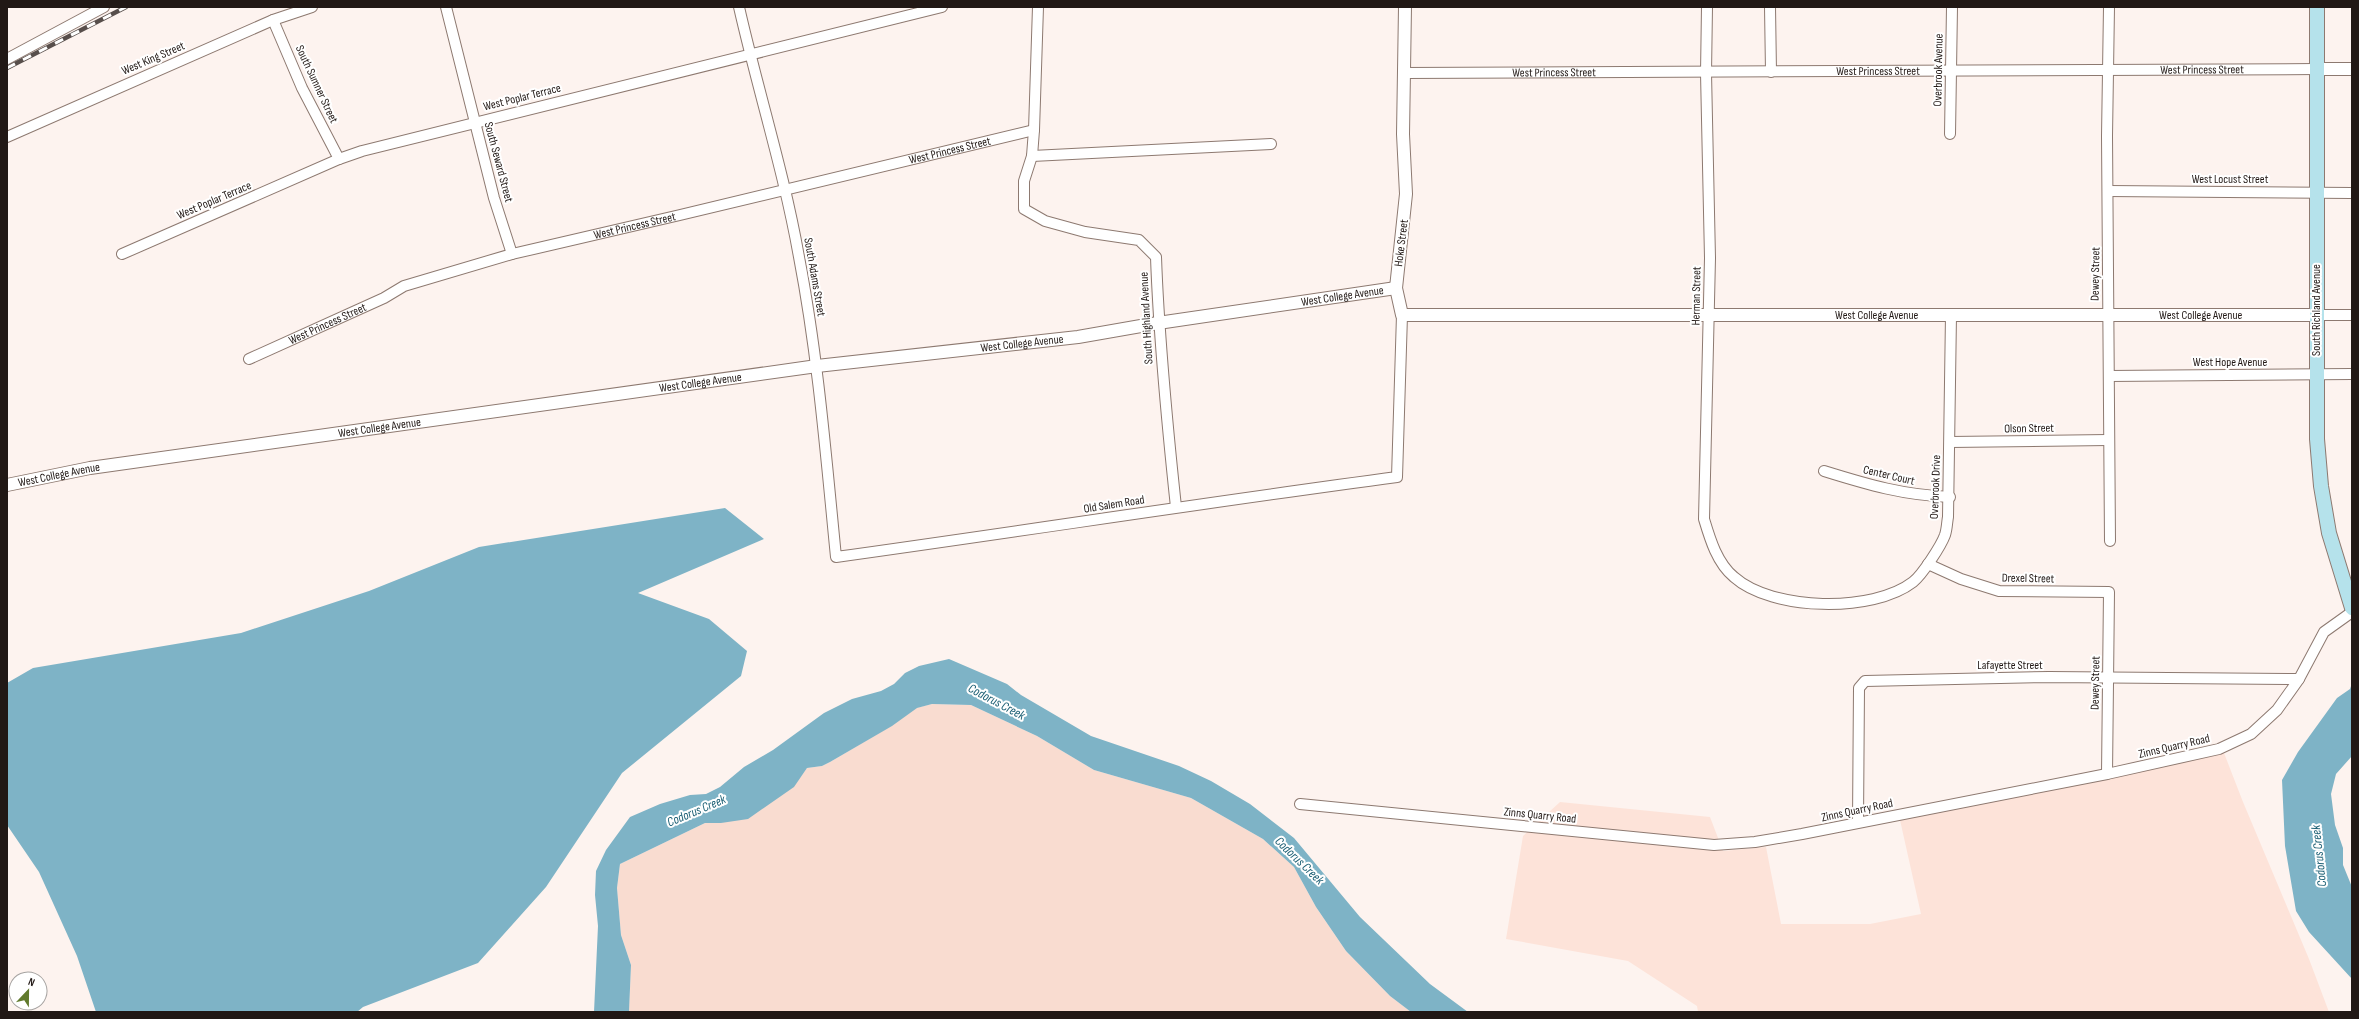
<svg xmlns="http://www.w3.org/2000/svg" width="2359" height="1019" font-family="'Sofia Sans Condensed',sans-serif">
<rect width="100%" height="100%" fill="#fdf3ef"/>
<path fill="#fde3d9" d="M2224 753 2243 802 2309 959 2329 1012H1698L1697 1006 1628 961 1506 939 1523 836 1560 802 1710 817 1723 851 1766 847 1781 924H1870L1921 914 1900 820Z"/>
<path fill="#f9dcd0" d="M932 704 971 705 1037 736 1094 770 1191 798 1263 839 1294 867 1316 907 1346 951 1390 996 1411 1012H629L631 965 621 935 617 888 620 864 705 823H721L793 787 807 768 822 766 830 762 891 726 916 708Z"/>
<path fill="#7eb3c6" d="M725 508 764 539 638 593 709 619 747 651 741 676 622 773 546 887 478 963 363 1007 357 1012H96L77 956 39 872 7 825V683L33 668 241 633 369 591 479 547Z
M949 659 1007 684 1021 695 1091 736 1179 766 1211 781 1250 804 1294 838 1360 917 1430 984 1468 1012H1411L1390 996 1346 951 1316 907 1294 867 1263 839 1191 798 1094 770 1037 736 971 705 932 704 917 708 892 726 830 762 822 766 807 768 794 787 748 819 721 823H705L620 864 617 888 621 935 631 965 629 1012H594L598 926 595 895 596 871 606 850 630 817 660 804 690 795 706 794 720 787 744 767 773 750 824 713 852 699 881 691 894 684 905 673 919 666Z
M2352 683V756L2336 774 2331 794 2335 825 2343 848V865L2352 887V979L2309 932 2296 911 2285 846 2282 780 2298 752 2337 698 2350 689Z"/>
<g fill="none" stroke-linecap="round" stroke-linejoin="round">
<g stroke="#8d7970" stroke-width="12">
<g id="minor">
<path d="M446 7 494 198 512 254"/>
<path d="M739 7C758 91 784 172 799 257 818 356 826 456 836 557 1023 531 1209 502 1397 477L1402 315"/>
<path d="M1038 7 1034 130 1032 156 1024 181V209L1045 221 1085 232 1139 240 1156 257C1159 341 1167 423 1176 507"/>
<path d="M1707 7 1706 73 1710 258 1704 519C1710 539 1717 563 1734 577 1772 611 1873 613 1913 582 1922 575 1941 546 1945 535 1947 529 1947 522 1948 517L1951 315"/>
<path d="M1770 7 1771 72"/>
<path d="M2109 7 2107 136 2110 541"/>
<path d="M273 20 302 88 339 159"/>
<path d="M7 59 104 7"/>
<path id="s1" d="M1404 73 2317 69"/>
<path d="M1950 134 1952 7"/>
<path d="M7 137 273 20 312 7"/>
<path d="M1032 156 1271 144"/>
<path d="M2108 191 2352 193"/>
<path d="M122 254 339 159 362 151 942 7"/>
<path d="M2315 315H2352"/>
<path id="s2" d="M249 359 384 298 404 286 512 254 680 215 1034 130"/>
<path d="M2109 376 2352 374"/>
<path d="M1950 442 2108 440"/>
<path d="M1824 471C1869 485 1903 495 1950 497"/>
<path d="M1928 564 1961 579 1999 591 2109 592 2107 774"/>
<path d="M1300 804 1714 845 1755 842 1802 834 2107 774 2219 749 2251 734 2277 710 2299 679 2324 632 2352 612"/>
<path d="M1858 822 1859 688 1865 681 2049 677 2299 679"/>
</g>
</g>
<g stroke="#8d7970" stroke-width="14">
<g id="tertiary">
<path id="s3" d="M1405 7 1403 134 1406 194 1396 288 1402 315H2315"/>
<path d="M2317 69H2352"/>
<path id="s4" d="M7 485 90 468 817 366 1078 337 1158 323 1396 288"/>
</g>
</g>
<g stroke="#8d7970" stroke-width="16">
<path id="secondary" d="M2317 7V439L2321 486 2329 533 2352 608"/>
</g>
<use href="#minor" stroke="#fff" stroke-width="10"/>
<use href="#tertiary" stroke="#fff" stroke-width="12"/>
<use href="#secondary" stroke="#b5e2eb" stroke-width="14"/>
<g stroke="#574e4b" stroke-width="4.5">
<path id="rail" d="M7 68 126 7"/>
</g>
<use href="#rail" stroke="#fff" stroke-width="3" stroke-dasharray="9" stroke-linecap="butt"/>
</g>
<g text-anchor="middle" stroke-width="4" stroke-linejoin="round" paint-order="stroke">
<g font-size="12" fill="#211815" stroke="#fff">
<text transform="translate(153 58) rotate(-23)" y="4">West King Street</text>
<text dy="4" stroke="none"><textPath href="#s1" startOffset="798">West Princess Street</textPath></text>
<text transform="translate(1938 70) rotate(-89)" y="4">Overbrook Avenue</text>
<text dy="4" stroke="none"><textPath href="#s1" startOffset="474">West Princess Street</textPath></text>
<text dy="4" stroke="none"><textPath href="#s1" startOffset="150">West Princess Street</textPath></text>
<text transform="translate(317 84) rotate(65)" y="4">South Sumner Street</text>
<text transform="translate(522 97) rotate(-14)" y="4">West Poplar Terrace</text>
<text dy="4" stroke="none"><textPath href="#s2" startOffset="734">West Princess Street</textPath></text>
<text transform="translate(499 162) rotate(75)" y="4">South Seward Street</text>
<text x="2230" y="183">West Locust Street</text>
<text transform="translate(214 200) rotate(-23)" y="4">West Poplar Terrace</text>
<text dy="4" stroke="none"><textPath href="#s2" startOffset="410">West Princess Street</textPath></text>
<text transform="translate(1401 243) rotate(-83)" y="4">Hoke Street</text>
<text transform="translate(2095 274) rotate(-89)" y="4">Dewey Street</text>
<text transform="translate(815 277) rotate(80)" y="4">South Adams Street</text>
<text dy="4" stroke="none"><textPath href="#s4" startOffset="1349">West College Avenue</textPath></text>
<text transform="translate(1696 296) rotate(-89)" y="4">Herman Street</text>
<text transform="translate(2316 310) rotate(-90)" y="4">South Richland Avenue</text>
<text dy="4" stroke="none"><textPath href="#s3" startOffset="1108">West College Avenue</textPath></text>
<text dy="4" stroke="none"><textPath href="#s3" startOffset="784">West College Avenue</textPath></text>
<text transform="translate(1146 318) rotate(-93)" y="4">South Highland Avenue</text>
<text dy="4" stroke="none"><textPath href="#s2" startOffset="86">West Princess Street</textPath></text>
<text dy="4" stroke="none"><textPath href="#s4" startOffset="1025">West College Avenue</textPath></text>
<text x="2230" y="366">West Hope Avenue</text>
<text dy="4" stroke="none"><textPath href="#s4" startOffset="701">West College Avenue</textPath></text>
<text dy="4" stroke="none"><textPath href="#s4" startOffset="377">West College Avenue</textPath></text>
<text transform="translate(2029 428) rotate(-1)" y="4">Olson Street</text>
<text dy="4" stroke="none"><textPath href="#s4" startOffset="53">West College Avenue</textPath></text>
<text transform="translate(1889 475) rotate(13)" y="4">Center Court</text>
<text transform="translate(1935 487) rotate(-88)" y="4">Overbrook Drive</text>
<text transform="translate(1114 504) rotate(-9)" y="4">Old Salem Road</text>
<text transform="translate(2028 578) rotate(1)" y="4">Drexel Street</text>
<text x="2010" y="669">Lafayette Street</text>
<text transform="translate(2095 683) rotate(-89)" y="4">Dewey Street</text>
<text transform="translate(2174 746) rotate(-13)" y="4">Zinns Quarry Road</text>
<text transform="translate(1857 810) rotate(-12)" y="4">Zinns Quarry Road</text>
<text transform="translate(1540 815) rotate(6)" y="4">Zinns Quarry Road</text>
</g>
<g font-size="13" font-style="italic" fill="#1d6075" stroke="#fff">
<text transform="translate(997 701) rotate(28)" y="5">Codorus Creek</text>
<text transform="translate(696 810) rotate(-23)" y="5">Codorus Creek</text>
<text transform="translate(2318 856) rotate(-96)" y="5">Codorus Creek</text>
<text transform="translate(1300 860) rotate(44)" y="5">Codorus Creek</text>
</g>
</g>
<rect width="2359" height="1019" fill="none" stroke="#211815" stroke-width="16"/>
<g transform="translate(28 991) rotate(22)"><circle r="19" fill="#ffffff" stroke="#a6a3a1"/>
<path d="M0-3L7 15L0 10L-7 15Z" fill="#617a2d"/>
<text y="-6" font-size="11" font-weight="bold" text-anchor="middle" fill="#211815">N</text>
</g>
</svg>
